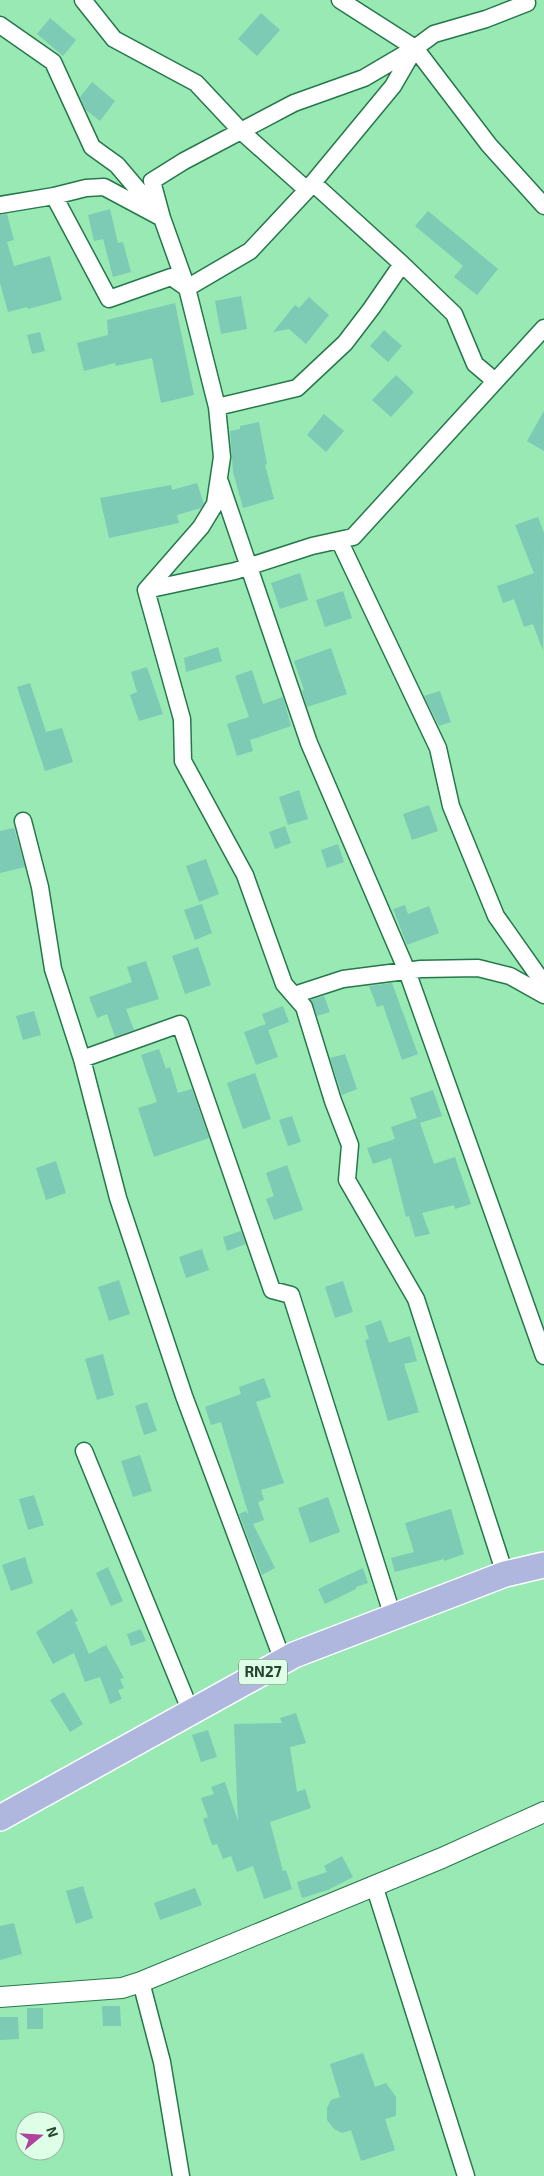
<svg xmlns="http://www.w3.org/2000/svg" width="544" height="2176" font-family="'Exo 2',sans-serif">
<rect width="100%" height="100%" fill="#99e9b4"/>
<path fill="#7dcab5" d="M261 13 280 30 257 56 238 39Z
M50 18 76 40 63 56 37 34Z
M92 82 115 101 100 121 86 110 80 97Z
M110 209 118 243 123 242 131 272 113 277 103 239 94 241 88 215Z
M428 211 498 269 477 295 454 277 463 266 415 226Z
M7 214 14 240 7 242 14 266 50 256 62 300 28 309 27 307 8 312 0 283V215Z
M241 296 247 329 221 334 215 301Z
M309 297 329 315 306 344 289 329 273 332 295 305 299 308Z
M175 303 194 395 161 403 152 358 116 366 115 363 84 371 77 343 108 335 107 320Z
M384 330 402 346 388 362 370 346Z
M40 332 45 351 32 354 27 335Z
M396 375 414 392 391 417 372 400Z
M544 411V451L527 441Z
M324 414 344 431 326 452 307 435Z
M259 422 267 464 265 465 274 499 243 508 233 472 230 431 240 429V426Z
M197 483 204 504 201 508 177 515 179 523 109 538 100 498 171 485 172 490Z
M538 517 544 533 543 651 533 624 524 627 514 599 503 603 497 586 534 573 515 525Z
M300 573 308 600 280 609 271 583Z
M343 591 352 618 325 627 316 600Z
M218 647 222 661 186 672 184 658Z
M331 648 347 694 307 707 302 691 304 690 294 661Z
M147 667 163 714 139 721 130 695 137 692 131 672Z
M252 670 263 704 283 697 291 726 250 740 253 751 237 756 227 724 249 717 235 676Z
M30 683 46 732 62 728 73 762 45 771 17 687Z
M440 691 451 722 439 726 424 696Z
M299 790 308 819 288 825 279 797Z
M429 805 438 831 412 840 403 814Z
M285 826 291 843 275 849 269 832Z
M14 828 25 867 0 873V831Z
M338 844 344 862 327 868 321 850Z
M206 859 219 894 199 902 186 866Z
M202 904 212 933 195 940 184 910Z
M405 905 408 914 429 906 439 933 407 945 393 909Z
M198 947 211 985 185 994 172 956Z
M146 961 159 999 126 1009 134 1030 115 1037 107 1014 97 1018 89 997 132 982 127 967Z
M392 983 418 1054 402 1060 383 1005 377 1007 369 986Z
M324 996 330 1012 317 1016 311 1000Z
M283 1006 289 1022 268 1030 262 1014Z
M34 1011 41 1035 23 1040 16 1016Z
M266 1024 278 1057 256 1065 244 1032Z
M159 1049 166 1069 170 1067 178 1093 192 1089 209 1138 154 1157 138 1108 157 1102 141 1055Z
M345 1054 357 1089 342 1095 330 1058Z
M255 1073 271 1119 243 1129 227 1083Z
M433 1090 442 1116 420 1123 434 1164 455 1157 471 1204 455 1209 454 1205 422 1213 430 1234 415 1237 409 1216 406 1217 391 1158 373 1164 367 1148 395 1139 391 1127 417 1118 410 1098Z
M292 1116 301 1142 288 1146 279 1120Z
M56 1161 66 1193 46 1200 36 1168Z
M287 1165 303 1210 274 1220 266 1199 274 1196 266 1173Z
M241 1231 246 1244 227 1251 223 1237Z
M202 1249 209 1270 186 1278 179 1257Z
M119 1280 130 1314 109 1321 98 1287Z
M343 1281 353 1312 335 1318 325 1287Z
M381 1320 389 1343 410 1336 417 1361 404 1364 419 1412 388 1421 365 1340 369 1339 365 1326Z
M103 1354 114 1395 97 1400 85 1359Z
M264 1378 271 1397 256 1402 284 1483 261 1490 264 1500 258 1502 264 1520 253 1524 275 1568 262 1575 239 1514 246 1511 249 1516 221 1422 211 1425 205 1407 241 1394 239 1387Z
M147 1402 157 1431 144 1435 135 1406Z
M140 1455 152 1491 133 1497 121 1461Z
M34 1495 44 1525 28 1530 19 1499Z
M328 1497 340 1532 310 1543 298 1508Z
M451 1509 464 1554 444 1561V1559L395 1572 391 1558 414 1552 405 1523Z
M25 1557 33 1583 11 1591 2 1565Z
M108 1567 123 1601 111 1606 96 1573Z
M363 1568 368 1583 356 1587V1589L325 1604 318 1589Z
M72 1609 78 1621 75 1622 89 1654 106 1645 124 1678 120 1679 124 1688 118 1690 122 1699 110 1704 100 1677 85 1682 74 1653 53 1664 36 1632Z
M141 1629 146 1641 131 1646 127 1634Z
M64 1692 83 1724 70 1732 50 1700Z
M296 1713 306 1743 290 1747 297 1792 305 1789 311 1808 270 1822 283 1871 286 1870 292 1889 264 1899 253 1866 237 1872 231 1856 223 1859 217 1844 212 1845 203 1819 208 1817 201 1798 214 1794 211 1787 225 1782 238 1821 234 1724 282 1723 280 1718Z
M208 1730 217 1757 201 1762 192 1735Z
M342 1856 353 1877 328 1890 302 1898 297 1882 327 1872 324 1866Z
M83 1886 93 1918 76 1924 66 1891Z
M195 1888 202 1905 160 1920 154 1903Z
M14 1923 22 1954 0 1960V1926Z
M102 2006H120L121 2026H103Z
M27 2008H43V2029H27Z
M0 2017H18L19 2039 0 2040Z
M363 2053 375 2087 386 2083 396 2097V2116L385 2119 395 2150 361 2161 351 2130 342 2133 334 2129 327 2120V2108L331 2100 340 2097 330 2064Z"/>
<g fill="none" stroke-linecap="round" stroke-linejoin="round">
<g stroke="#247849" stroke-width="19">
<path id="minor" d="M83 0 114 39 196 83 241 131 307 190
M340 0 415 48 489 145 544 206
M0 25 53 62 92 147 117 165 162 218 187 288 217 407 222 457 215 504 201 527 146 590 182 719 183 761 245 875 284 984 304 1007 333 1101 350 1145 347 1180 416 1299 505 1574
M54 196 86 188 104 187 162 218 152 181 184 161 294 103 364 78 415 48 434 34 486 19 527 3
M0 205 54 196 109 299 171 277 187 288 250 251 307 190 393 86 415 48
M402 264 454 314 475 364 495 381
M217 407 297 388 345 343 371 309 402 264 313 183
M220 482 309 743 407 971 544 1356
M339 540 438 748 451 806 496 916 537 974 544 990
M146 590 235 571 312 546 353 537 544 328
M23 821 40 887 53 969 82 1059 118 1198 184 1396 283 1661
M294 995 343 979 421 969 478 968 510 976 544 995
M82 1059 180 1024 272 1290 291 1295 393 1617
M84 1451 191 1712
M374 1885 466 2176
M141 1982 162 2062 181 2176"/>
</g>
<g stroke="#247849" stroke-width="22">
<path id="tertiary" d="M0 1997 122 1988 141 1982 442 1858 544 1812"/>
</g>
<g stroke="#fff" stroke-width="28">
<path id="primary" d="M0 1818 294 1655 505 1574 544 1565"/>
</g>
<use href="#minor" stroke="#fff" stroke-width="16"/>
<use href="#tertiary" stroke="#fff" stroke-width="20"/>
<use href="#primary" stroke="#afb7df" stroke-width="25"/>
</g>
<g text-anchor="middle" stroke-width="4.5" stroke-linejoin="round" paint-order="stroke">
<rect fill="#dffee8" stroke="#5b7c67" stroke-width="1" x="239" y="1659.5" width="48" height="25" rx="4"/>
<g font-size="15" font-weight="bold" fill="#234530">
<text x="263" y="1677">RN27</text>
</g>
</g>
<g transform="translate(40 2136) rotate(72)"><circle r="24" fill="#dffee8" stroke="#94b49e"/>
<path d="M0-4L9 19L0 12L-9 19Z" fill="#b0419e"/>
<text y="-8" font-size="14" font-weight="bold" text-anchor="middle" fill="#234530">N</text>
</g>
</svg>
